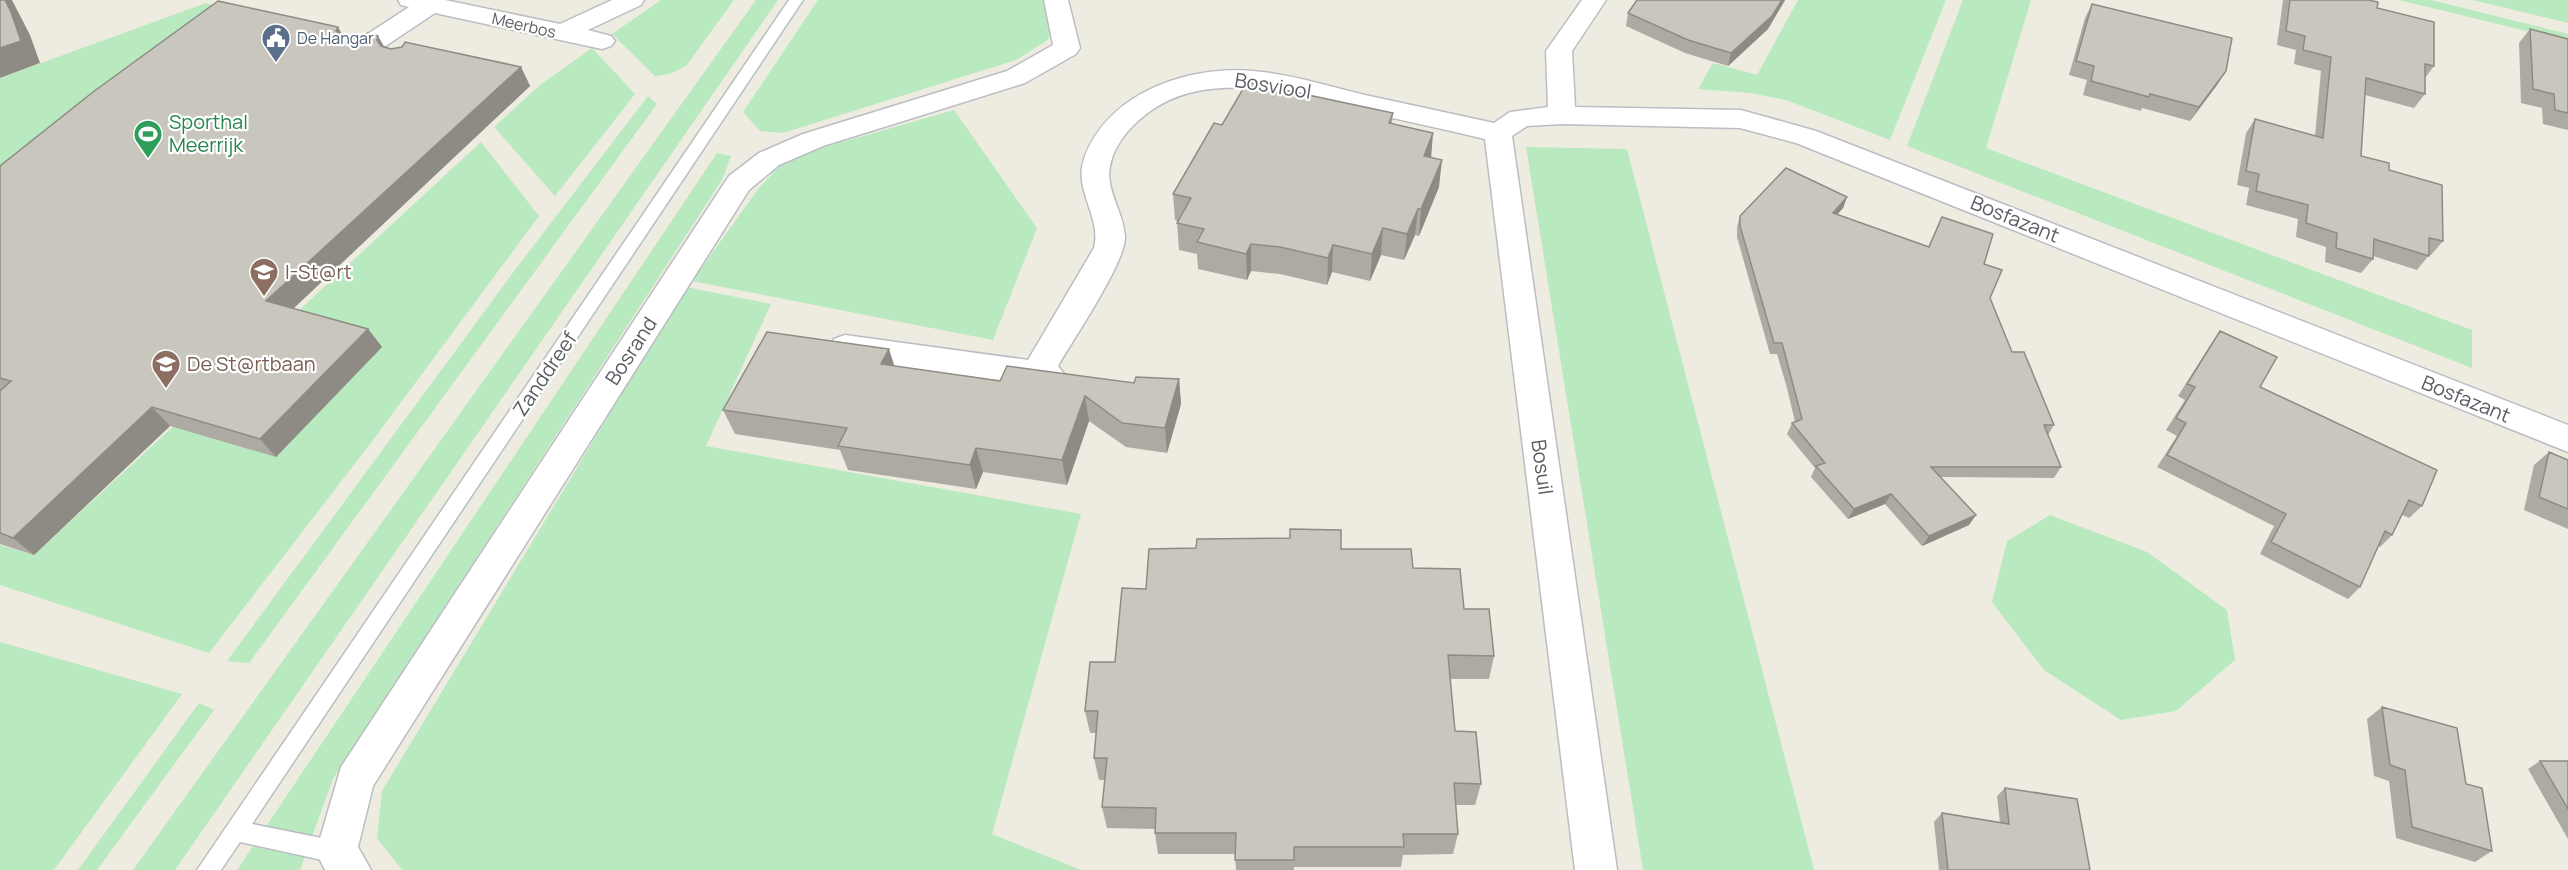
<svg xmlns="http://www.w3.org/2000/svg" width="2568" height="870" font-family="Manrope,sans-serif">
<rect width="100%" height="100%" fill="#eeece0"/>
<path fill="#b9e9be" d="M661 0H734L686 66 670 74 655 76 612 34Z
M756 0H778L175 870H133Z
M818 0H1046L1052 26 1048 40 1016 60 783 133 760 131 743 112Z
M1798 0H1946L1890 140 1786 100 1750 93 1698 89 1713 63 1757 75Z
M1963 0H2031L1986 148 2472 330V368L1907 146Z
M2399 0H2431L2568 34V41Z
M2473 0H2568V23Z
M206 3 236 11 0 201V78Z
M592 48 635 94 555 196 494 127 540 85Z
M648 96 657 104 249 663 227 661 515 270Z
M954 110 1037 228 993 340 692 281 759 188 781 164 825 147Z
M481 142 539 216 373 440 209 653 0 585V545L34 555Z
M1526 147 1627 149 1814 870H1643Z
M717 153 731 156 722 180 333 779 300 870H237Z
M686 287 771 304 706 446 1081 514 992 834 1081 870H402L377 838 382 791Z
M2050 515 2147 552 2227 610 2235 660 2176 711 2121 720 2044 670 1992 602 2007 541Z
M0 642 182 694 54 870H0Z
M199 703 214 710 97 870H78Z"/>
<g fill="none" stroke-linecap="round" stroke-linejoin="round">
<g stroke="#bbbdc4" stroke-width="3">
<path id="lane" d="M789 0H803L252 824 336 841 344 844 347 852 344 860 336 863 240 842 221 870H197Z"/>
</g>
<g stroke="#bbbdc4" stroke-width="3">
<path id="street" d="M398 0H445L560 24 612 0H644L641 5 588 30 611 36 615 41 611 46 602 49 435 13 372 55 363 57 354 55 350 49 354 43 409 7 401 5Z
M1044 0H1068L1080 48 1076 54 1025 83 823 146 779 165 749 190 373 786 358 847 371 870H325L316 852 341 767 729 176 759 153 803 134 1007 71 1053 45Z
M1582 0H1606L1572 51 1575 107 1741 110 1816 131 2568 425V452L1796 143 1740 128 1562 124 1527 126 1512 136 1617 870H1575L1485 139C1444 129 1402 120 1360 111 1289 94 1200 64 1138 121 1126 132 1115 146 1111 162 1103 188 1124 211 1125 237 1126 262 1072 341 1058 366L1065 375 1060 383 1049 387 845 359 834 355 829 347 834 339 845 335 1028 360 1094 248C1102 217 1073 190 1084 159 1108 90 1195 63 1262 72 1297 76 1331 87 1365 95 1408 104 1451 114 1494 123L1510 112 1548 107 1546 51Z"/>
</g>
<use href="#lane" fill="#fff" fill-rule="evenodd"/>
<use href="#street" fill="#fff" fill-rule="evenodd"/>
</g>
<path fill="#adaaa3" d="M1637 0H1785L1768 29 1728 66 1685 53 1626 26 1628 13Z
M2283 0H2368L2377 8 2434 66 2425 78V94L2414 108 2365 95 2361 156 2389 170 2443 241 2431 255H2429L2417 270 2373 256V259L2361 273 2325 262 2326 247 2296 237 2298 219 2246 205 2249 188 2237 185 2246 133 2255 119 2315 136 2321 71 2294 64 2296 50 2277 45Z
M2092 4 2226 71 2217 85 2190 121 2142 108 2141 111 2083 95 2087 80 2069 75 2085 18Z
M2530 29 2568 39V130L2543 124 2542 108 2521 103 2519 43Z
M345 38 391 49 521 67 530 86 293 309 368 329 382 347 276 457 170 426 34 555 0 544V166Z
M1393 113 1392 123 1431 157 1439 187 1419 236 1415 235 1404 260 1381 255 1370 281 1332 272 1327 285 1280 274 1251 271 1247 280 1198 269 1197 254 1179 250 1177 223V221L1175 220 1173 194 1222 125Z
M1847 197 1843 208 1837 214 1928 247 1942 217 1984 264 1990 298 2012 352 2054 425 2048 435 2061 467 2054 478 1941 477 1969 525 1922 546 1885 504 1848 519 1811 477 1815 468 1787 434 1792 423 1795 422 1787 388 1777 354H1770L1737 237V227L1740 216Z
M2220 331 2260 387 2422 506 2409 518 2402 515 2392 535 2380 547 2378 546 2360 587 2348 599 2260 554 2274 526 2157 467 2177 436 2166 430 2185 400 2178 396 2211 344Z
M894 366 1000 381 1134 383 1179 379 1181 404 1167 453 1126 447 1089 421 1067 485 983 472 976 489 848 470 840 450 735 434 723 410Z
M2549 452 2568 460V529L2524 510 2534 465Z
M1341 549 1413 568 1464 609 1494 656 1489 679H1450L1455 731 1481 784 1475 805H1456L1458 834 1453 854 1403 855 1401 867H1294V870H1236L1235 854H1158L1155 833V829L1107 828 1102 807 1105 780H1099L1094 758 1096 733H1090L1085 711 1115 662 1146 589Z
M2382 707 2466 784 2492 851 2475 862 2396 838 2389 781 2374 776 2367 719Z
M2540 761H2568V839L2528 769Z
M2005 788 2090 870H1939L1934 822 1942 813 2000 823 1997 796Z"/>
<path fill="#8d8b84" d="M5 0H12L30 35 40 63 0 78V48Z
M1782 0H1785L1768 29 1728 66 1731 53Z
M338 27 349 46 336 31Z
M378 36 389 55 388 59 377 40Z
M521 67 530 86 281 320 266 301Z
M2226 71 2217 85 2190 121 2199 107Z
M1433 133 1431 160 1424 156Z
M1442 160 1439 187 1419 236 1421 209Z
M1847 197 1843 208 1829 224 1833 213Z
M1418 209 1415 235 1404 260 1407 234Z
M1383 228 1381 255 1370 281 1372 254Z
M1251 244V271L1247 280 1246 254Z
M1333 245 1332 272 1327 285 1328 258Z
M368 329 382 347 276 457 260 439Z
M889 349 897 374 881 364Z
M1179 379 1181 404 1167 453 1165 428Z
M1085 396 1089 421 1067 485 1062 460Z
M152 407 170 426 34 555 13 538Z
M976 448 983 472 976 489 970 465Z
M1891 494 1885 504 1848 519 1854 509Z
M1976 515 1969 525 1922 546 1929 536Z"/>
<path fill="#c9c6bd" stroke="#8d8b84" stroke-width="1.5" d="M0 0H5L11 12 21 41 0 48Z
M1637 0H1782L1772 16 1731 53 1688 40 1628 13Z
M2290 0H2368L2378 2 2377 8 2434 22V66L2425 64V94L2366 78 2361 156 2389 163V170L2442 185 2443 241 2429 238V256L2374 239 2373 259 2336 248 2337 233 2306 223 2308 205 2256 191 2259 174 2246 171 2255 119 2323 138 2331 57 2303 50 2305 36 2286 31Z
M218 1 338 27 336 31 342 38H356L368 33 378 36 377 40 381 46 391 49 402 47 405 42 521 67 266 301 368 329 260 439 152 407 13 538 0 533V391L11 381 0 378V166L93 92Z
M2092 4 2232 38 2226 71 2199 107 2150 94 2149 97 2091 81 2094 66 2076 61Z
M2530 29 2568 39V113L2555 110 2554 94 2533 89Z
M1247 82 1393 113 1389 123 1433 133 1424 156 1442 160 1421 209H1418L1407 234 1383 228 1372 254 1333 245 1328 258 1280 247 1251 244 1246 254 1197 242 1204 229 1177 223 1191 198 1173 194 1214 123 1222 125Z
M1786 168 1847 197 1833 213 1929 247 1942 217 1993 234 1984 264 2002 270 1990 298 2012 352H2024L2054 425H2044L2061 467H1931L1976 515 1929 536 1891 494 1854 509 1816 466 1825 463 1792 423 1802 419 1791 377 1782 343H1774L1740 226V216Z
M2220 331 2277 357 2260 387 2437 470 2422 506 2409 500 2392 535 2385 531 2360 587 2271 542 2286 514 2167 455 2186 423 2176 418 2195 387 2187 384Z
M767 332 889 349 881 364 1000 381 1007 366 1134 383 1136 377 1179 379 1165 428 1122 423 1085 396 1062 460 976 448 970 465 838 446 847 428 723 410Z
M2549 452 2568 460V509L2539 497Z
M1290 529 1341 530V549H1411L1413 568 1460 569 1464 609H1489L1494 656 1448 655 1455 731 1476 732 1481 784 1454 783 1458 834H1403L1404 847H1294V860H1235L1236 833H1155L1156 808 1102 807 1107 758H1094L1098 711H1085L1090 662H1115L1122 588 1146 589 1149 549 1196 548 1197 539 1290 538Z
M2382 707 2457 728 2466 784 2482 788 2492 851 2412 827 2405 770 2390 765Z
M2540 761H2568V809Z
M2005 788 2077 799 2090 870H1948L1942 813 2009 824Z"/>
<defs>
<g id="civic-pin" transform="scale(1.5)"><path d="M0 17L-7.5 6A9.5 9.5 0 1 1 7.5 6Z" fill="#5c6f8a" stroke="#fff"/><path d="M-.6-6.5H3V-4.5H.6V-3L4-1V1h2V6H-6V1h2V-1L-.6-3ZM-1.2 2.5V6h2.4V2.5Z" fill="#fff"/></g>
<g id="stadium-pin" transform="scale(1.5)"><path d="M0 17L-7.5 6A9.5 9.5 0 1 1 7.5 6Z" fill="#2e9e5b" stroke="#fff"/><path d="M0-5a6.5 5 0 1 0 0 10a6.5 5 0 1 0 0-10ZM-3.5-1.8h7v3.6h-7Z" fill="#fff"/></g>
<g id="school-pin" transform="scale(1.5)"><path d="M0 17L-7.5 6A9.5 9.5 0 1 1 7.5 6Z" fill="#8d6e63" stroke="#fff"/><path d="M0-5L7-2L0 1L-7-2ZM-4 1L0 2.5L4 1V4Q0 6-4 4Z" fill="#fff"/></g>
</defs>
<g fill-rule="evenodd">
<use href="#civic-pin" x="276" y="38"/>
<use href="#stadium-pin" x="148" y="134"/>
<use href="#school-pin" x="264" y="272"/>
<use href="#school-pin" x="166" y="364"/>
</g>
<g text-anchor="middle" stroke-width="4.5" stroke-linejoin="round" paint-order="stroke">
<g font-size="16" fill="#595d63" stroke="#fff">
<text transform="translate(524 25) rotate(13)" y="6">Meerbos</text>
</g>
<g font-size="16" fill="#4e5e75" stroke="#fff" text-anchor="start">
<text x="297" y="44">De Hangar</text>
</g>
<g font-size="20" fill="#595d63" stroke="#fff">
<text transform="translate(1273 86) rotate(9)" y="7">Bosviool</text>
<text transform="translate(2015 219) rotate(22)" y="7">Bosfazant</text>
<text transform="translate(631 351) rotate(-57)" y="7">Bosrand</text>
<text transform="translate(545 374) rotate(-56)" y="7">Zanddreef</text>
<text transform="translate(2466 399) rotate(22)" y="7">Bosfazant</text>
<text transform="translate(1542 467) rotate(82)" y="7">Bosuil</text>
</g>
<g font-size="20" fill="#27864d" stroke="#fff" text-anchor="start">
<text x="169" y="129">Sporthal<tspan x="169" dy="23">Meerrijk</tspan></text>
</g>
<g font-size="20" fill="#785e54" stroke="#fff" text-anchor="start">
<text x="285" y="279">I-St@rt</text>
<text x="187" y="371">De St@rtbaan</text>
</g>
</g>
</svg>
